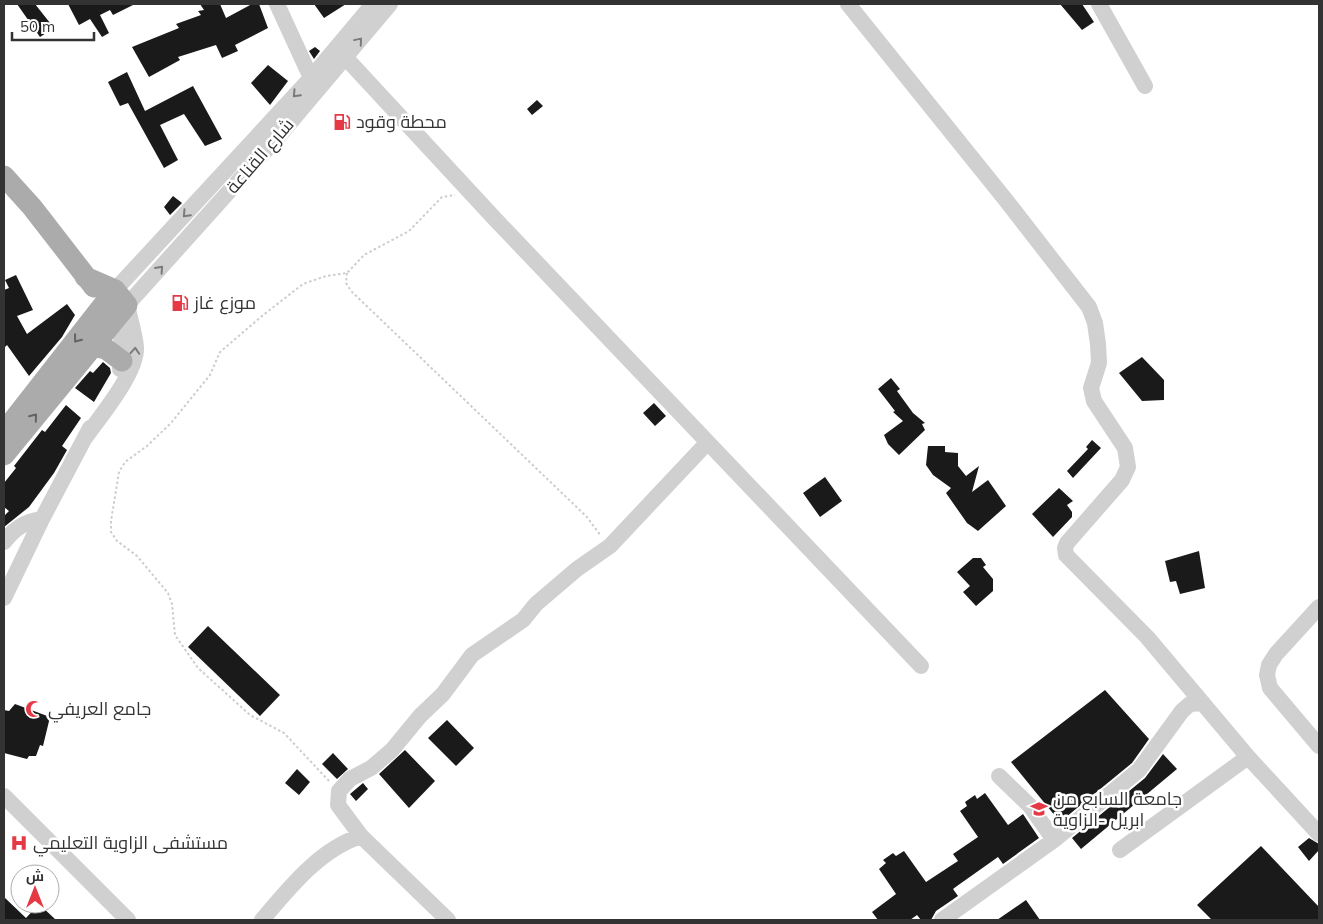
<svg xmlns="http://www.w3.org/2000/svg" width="1323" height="924" font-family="Mulish,Cairo,sans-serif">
<rect width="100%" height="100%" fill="#fff"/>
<path fill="#1a1a1a" d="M17 4H35L54 28 40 37Z
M68 4H135L113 15 110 10 100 15 109 33 102 37 90 19 79 25Z
M200 4H220L226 18 252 4H259L268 28 235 45 238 51 222 58 216 45 178 57 180 60 149 77 132 47 179 28 176 24 201 15 198 11 204 10Z
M314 4H346L324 18Z
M1060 4H1082L1094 22 1082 30Z
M315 47 320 51 314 59 309 51Z
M268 65 288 81 270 105 251 83Z
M127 72 145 111 193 86 222 139 205 146 184 114 160 125 178 160 164 168 128 103 120 106 108 82Z
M537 100 543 106 532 115 527 109Z
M173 196 182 203 170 215 164 207Z
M16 275 33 310 17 316 27 334 67 304 75 315 62 337 29 376 7 345 4 348V290L9 288 5 280Z
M1142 357 1164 380V400L1142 401 1119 373Z
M103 362 110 368 111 373 94 402 75 388 90 371 93 373Z
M891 378 900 389 897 391 913 413 925 423 922 424 925 430 899 455 888 444 884 435 903 421 893 412 895 411 878 389Z
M654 403 666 416 655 426 643 413Z
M66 405 81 418 62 446 67 450 54 473 29 507 4 527V516L9 511 4 507V483L16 468 14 466 42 430 45 432Z
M1092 440 1101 448 1073 478 1067 471 1088 449 1086 447Z
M928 446H945V452L958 453V466L966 476 979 466 972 492 988 480 1006 506 978 531 967 523 946 493 951 488 933 475 926 465Z
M825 477 842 501 820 517 803 493Z
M1059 488 1073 501 1067 505 1072 512V517L1053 537 1032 514Z
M1199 551 1205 588 1180 594 1176 581 1170 582 1165 561Z
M973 558H981L986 565 983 567 993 579V591L976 606 963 592 970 586 957 572Z
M208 626 280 695 260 716 188 647Z
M1105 690 1149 739 1132 763 1060 822 1011 762Z
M15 704 50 717 43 746 40 745 36 756H29L27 759 4 753V710L9 711Z
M447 720 474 748 456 766 428 738Z
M405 750 435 781 409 808 379 774Z
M333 753 348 769 337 779 322 764Z
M1163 754 1177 769 1081 849 1072 838 1145 778Z
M297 769 310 782 299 795 285 783Z
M363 783 368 789 356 801 350 794Z
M985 793 1008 825 1023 814 1039 838 1003 864 998 857 957 886 953 889 958 896 936 911 931 920H921L917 915 910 920H878L872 912 896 894 879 869 886 863 883 860 893 853 896 856 904 851 926 882 958 861 953 854 978 837 960 811 967 806 965 802 975 795 977 799Z
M1309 838 1319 844V850L1309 861 1298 847Z
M1261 846 1319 907V920H1212L1197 905Z
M4 897 26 918 39 904 56 920H4Z
M1026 900 1040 920H997Z"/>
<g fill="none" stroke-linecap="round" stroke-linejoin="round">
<path stroke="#cdcdcd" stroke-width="2" stroke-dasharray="2.5 2.5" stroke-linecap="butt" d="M347 273 346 283 351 291 587 517 601 536
M329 781 284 733 250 715 198 668 175 635 172 604 168 593 137 556 117 541 111 532V521L119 472 125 462 147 446 171 423 210 375 220 352 262 316 303 284 326 276 347 273 364 255 409 231 442 197 455 195"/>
<path stroke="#d0d0d0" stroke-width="16" d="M277 4 311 78
M848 4 1005 199 1089 307 1095 323 1098 344 1099 363 1091 388 1094 401 1125 448 1128 467 1122 480 1067 543 1065 548 1066 555 1147 637 1248 757 1319 834
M1099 4 1145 86
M345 57 495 219 921 666
M115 290 311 78 373 4
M118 316 122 345 120 369
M85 438C99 418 138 372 136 347 135 334 130 319 127 305L277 138 390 4
M4 542C15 528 24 522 42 519
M4 598 42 519 90 428
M1319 607 1276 654 1269 665 1267 675 1270 688 1319 746
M999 776 1030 806 1054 840
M4 796 128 920
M361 836 338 805 339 791 350 779 371 768 392 750 420 716 443 694 472 655 523 620 536 604 577 569 610 546 707 443
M1120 850 1248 757
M262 920C289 888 320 849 361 836L448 920
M942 920 1054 840 1139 770 1182 711 1190 704 1203 703"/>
<path stroke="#ababab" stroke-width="21" d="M4 176 32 207 94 287
M91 346 106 349 122 361
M4 432 115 290
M4 455 127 305 115 290 85 277"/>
</g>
<defs><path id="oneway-chevron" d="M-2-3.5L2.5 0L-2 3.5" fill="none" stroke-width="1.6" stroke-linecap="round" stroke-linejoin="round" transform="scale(1.25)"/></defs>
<g stroke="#7a7a7a">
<use href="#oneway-chevron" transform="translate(359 41) rotate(-50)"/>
<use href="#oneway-chevron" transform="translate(296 94) rotate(133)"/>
<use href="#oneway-chevron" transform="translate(186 214) rotate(133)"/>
<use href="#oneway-chevron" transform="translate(160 269) rotate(-48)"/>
<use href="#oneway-chevron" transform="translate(135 351) rotate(-86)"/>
</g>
<g stroke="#636363">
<use href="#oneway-chevron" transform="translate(77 339) rotate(128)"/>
<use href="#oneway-chevron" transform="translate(34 417) rotate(-51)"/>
</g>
<defs>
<g id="fuel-bare" transform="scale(1.35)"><path d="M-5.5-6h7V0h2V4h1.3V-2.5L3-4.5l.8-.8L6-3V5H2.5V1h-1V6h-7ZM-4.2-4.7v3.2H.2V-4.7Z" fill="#e63946" stroke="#fff" stroke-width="2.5" paint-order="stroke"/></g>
<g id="mosque-bare" transform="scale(1.35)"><path d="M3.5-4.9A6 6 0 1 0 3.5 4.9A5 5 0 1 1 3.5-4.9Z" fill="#e63946" stroke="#fff" stroke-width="2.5" paint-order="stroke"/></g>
<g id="university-bare" transform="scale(1.35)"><path d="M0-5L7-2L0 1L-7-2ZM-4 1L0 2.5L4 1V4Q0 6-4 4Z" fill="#e63946" stroke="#fff" stroke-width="2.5" paint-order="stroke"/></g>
<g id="hospital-bare" transform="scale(1.35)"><path d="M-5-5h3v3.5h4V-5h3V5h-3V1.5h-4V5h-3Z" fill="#e63946" stroke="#fff" stroke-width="2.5" paint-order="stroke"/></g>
</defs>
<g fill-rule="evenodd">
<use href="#fuel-bare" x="342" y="122"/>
<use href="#fuel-bare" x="180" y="303"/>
<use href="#mosque-bare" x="34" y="709"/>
<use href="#university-bare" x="1039" y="809"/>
<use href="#hospital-bare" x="19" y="843"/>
</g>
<g text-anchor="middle" stroke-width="5" stroke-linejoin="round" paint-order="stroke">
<g font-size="18" fill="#333" stroke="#fff" text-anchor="start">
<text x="356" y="128">محطة وقود</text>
<text x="194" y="309">موزع غاز</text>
<text x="48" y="715">جامع العريفي</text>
<text x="1053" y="805">جامعة السابع من<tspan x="1053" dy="21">ابريل -الزاوية</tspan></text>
<text x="33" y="849">مستشفى الزاوية التعليمي</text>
</g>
<g font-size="18" fill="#333" stroke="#fff">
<text transform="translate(260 156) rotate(-49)" y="6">شارع القناعة</text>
</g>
</g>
<rect width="1323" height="924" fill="none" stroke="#333333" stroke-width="10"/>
<g transform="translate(35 889)"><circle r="24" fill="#ffffff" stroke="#adadad"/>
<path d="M0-4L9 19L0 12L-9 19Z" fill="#e63946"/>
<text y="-8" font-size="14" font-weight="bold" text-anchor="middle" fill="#333333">ش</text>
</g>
<path d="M12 32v8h82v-8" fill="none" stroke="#333333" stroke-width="2.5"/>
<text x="20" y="32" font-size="15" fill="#333333" stroke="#ffffff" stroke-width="4" paint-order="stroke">50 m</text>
</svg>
